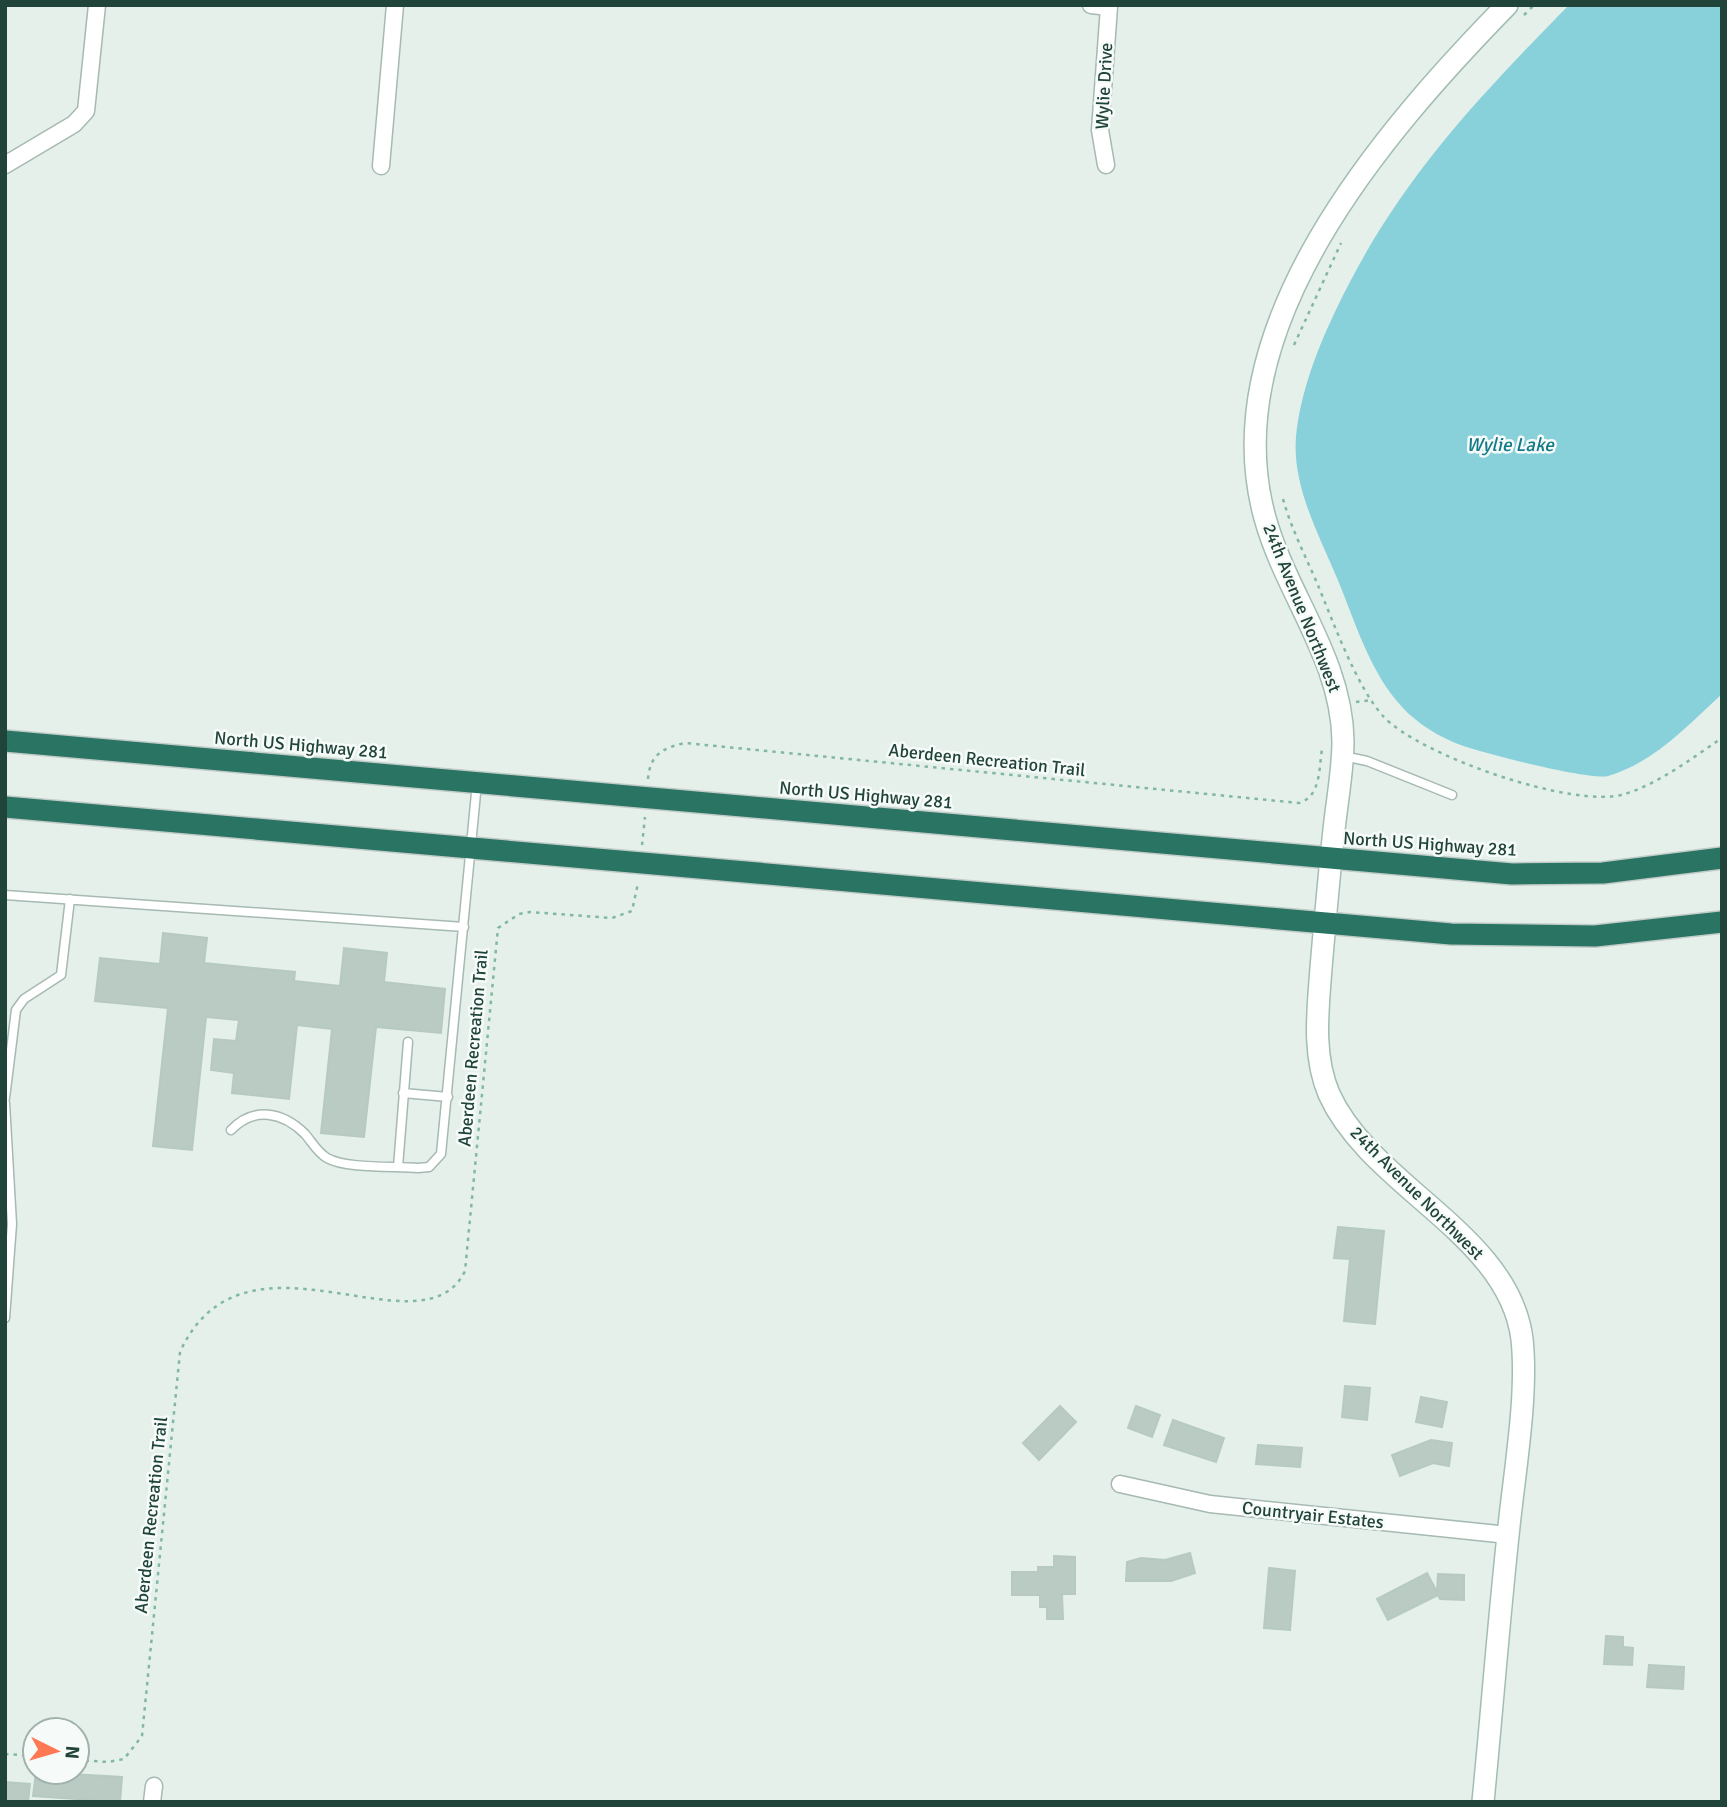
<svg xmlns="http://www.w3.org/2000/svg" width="1727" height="1807" font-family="Signika,sans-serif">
<rect width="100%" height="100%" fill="#e5f0eb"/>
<path fill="#88d0da" d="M1569 5H1722V694C1687 726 1655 762 1608 776 1592 781 1472 751 1453 742 1432 733 1410 718 1396 700 1368 666 1354 619 1337 578 1319 535 1292 486 1296 437 1300 395 1316 352 1334 314 1394 186 1472 104 1569 5Z"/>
<path fill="#bacbc3" stroke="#b6cac1" stroke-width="2" d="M163 933 207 938 204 963 295 972 294 981 340 986 344 948 387 953 384 982 445 989 441 1033 376 1027 364 1137 321 1133 332 1029 297 1025 289 1099 232 1093 234 1073 211 1070 214 1039 236 1041 239 1020 206 1017 192 1150 153 1146 168 1008 95 1001 100 958 160 964Z
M1338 1227 1384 1231 1375 1324 1344 1321 1350 1259 1334 1258Z
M1345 1386 1370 1388 1367 1420 1342 1417Z
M1421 1397 1447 1402 1442 1427 1416 1422Z
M1060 1406 1076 1422 1039 1460 1023 1443Z
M1136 1406 1160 1415 1152 1437 1128 1428Z
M1173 1420 1224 1438 1216 1462 1164 1445Z
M1431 1440 1452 1443 1449 1466 1433 1463 1400 1476 1392 1455Z
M1258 1445 1302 1448 1300 1467 1256 1464Z
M1190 1553 1195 1573 1171 1581H1126L1127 1562 1141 1558 1165 1560Z
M1054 1556 1075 1557V1594H1062L1063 1619H1047V1607H1040V1595H1012V1572H1038V1567H1054Z
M1269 1568 1295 1571 1290 1630 1264 1628Z
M1427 1573 1437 1592 1438 1574 1464 1575V1600L1440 1599 1438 1595 1388 1620 1377 1599Z
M1606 1636 1623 1637V1647L1633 1648 1632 1665 1604 1664Z
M1649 1665 1684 1667 1683 1689 1647 1687Z
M36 1772 122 1777 120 1802 33 1796Z
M5 1782 30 1784 28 1802 5 1800Z"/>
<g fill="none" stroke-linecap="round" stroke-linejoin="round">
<g stroke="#a6b9b2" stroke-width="11">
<path id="lane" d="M1343 756 1367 761 1452 795
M5 895 464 927
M403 1093 448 1097
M5 1098 16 1010 24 999 61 975 70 899
M5 1103 12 1224 5 1318
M231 1130C254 1106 283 1112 305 1134 312 1142 318 1153 327 1158 346 1169 395 1166 418 1168L429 1167 441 1154 477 783
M398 1167 408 1042"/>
</g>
<g stroke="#a6b9b2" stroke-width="19">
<path id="street" d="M1091 5 1109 7 1100 130 1106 165
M5 165 74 124 86 111 97 5
M381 166 395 5
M1120 1484 1210 1504 1508 1535
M152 1802 154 1786"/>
</g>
<g stroke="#a2bdb2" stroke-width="24">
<path id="secondary" d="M1483 1802C1492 1710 1499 1618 1509 1526 1515 1469 1528 1394 1522 1339 1509 1234 1371 1187 1329 1094 1312 1054 1318 1010 1321 968 1325 922 1329 875 1334 830 1337 800 1343 771 1343 741 1342 659 1286 594 1265 518 1212 328 1384 131 1507 5"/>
</g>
<g stroke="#c1cbc8" stroke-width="24">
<path id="highway" d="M5 741 1512 874 1603 873 1722 858
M5 807 1451 934 1595 936 1722 922"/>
</g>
<path stroke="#82b7a4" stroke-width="2.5" stroke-dasharray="3.5 5" stroke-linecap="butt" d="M1524 15 1534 5
M1294 345 1341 243
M1283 499C1291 528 1305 555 1317 583 1333 621 1356 686 1383 716 1418 755 1575 810 1625 794 1660 783 1692 758 1722 738
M1356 702 1373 700
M648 779C650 754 663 748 685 743L1299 803C1321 797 1319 767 1322 749
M642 845 645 817
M5 1754 35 1756
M77 1760 108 1762 124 1759 142 1736 180 1352C244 1212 422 1359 465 1271L498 928 519 914 530 912 612 918 632 911 638 883"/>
<use href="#lane" stroke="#fff" stroke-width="8"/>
<use href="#street" stroke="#fff" stroke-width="16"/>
<use href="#secondary" stroke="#fff" stroke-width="21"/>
<use href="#highway" stroke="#297462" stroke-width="21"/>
</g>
<g text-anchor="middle" stroke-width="5" stroke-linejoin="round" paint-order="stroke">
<g font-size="18" fill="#21443a" stroke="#f6fbf9">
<text transform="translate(1104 86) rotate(-87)" y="6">Wylie Drive</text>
<text transform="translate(1302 608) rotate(68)" y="6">24th Avenue Northwest</text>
<text transform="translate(301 745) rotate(5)" y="6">North US Highway 281</text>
<text transform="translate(987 760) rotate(6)" y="6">Aberdeen Recreation Trail</text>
<text transform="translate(866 795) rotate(5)" y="6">North US Highway 281</text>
<text transform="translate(1430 844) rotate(4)" y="6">North US Highway 281</text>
<text transform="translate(473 1048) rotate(-85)" y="6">Aberdeen Recreation Trail</text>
<text transform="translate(1417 1193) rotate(45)" y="6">24th Avenue Northwest</text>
<text transform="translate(151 1515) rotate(-84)" y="6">Aberdeen Recreation Trail</text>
<text transform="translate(1313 1515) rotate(6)" y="6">Countryair Estates</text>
</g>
<g font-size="19" font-style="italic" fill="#137988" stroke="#f6fbf9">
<text x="1510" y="451">Wylie Lake</text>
</g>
</g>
<rect width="1727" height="1807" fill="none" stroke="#21443a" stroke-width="14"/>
<g transform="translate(56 1751) rotate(95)"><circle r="33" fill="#f6fbf9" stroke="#a1b2ad" stroke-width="2"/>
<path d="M0-5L12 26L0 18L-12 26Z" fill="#ff7854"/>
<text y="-10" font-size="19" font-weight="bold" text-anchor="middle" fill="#21443a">N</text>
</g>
</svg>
